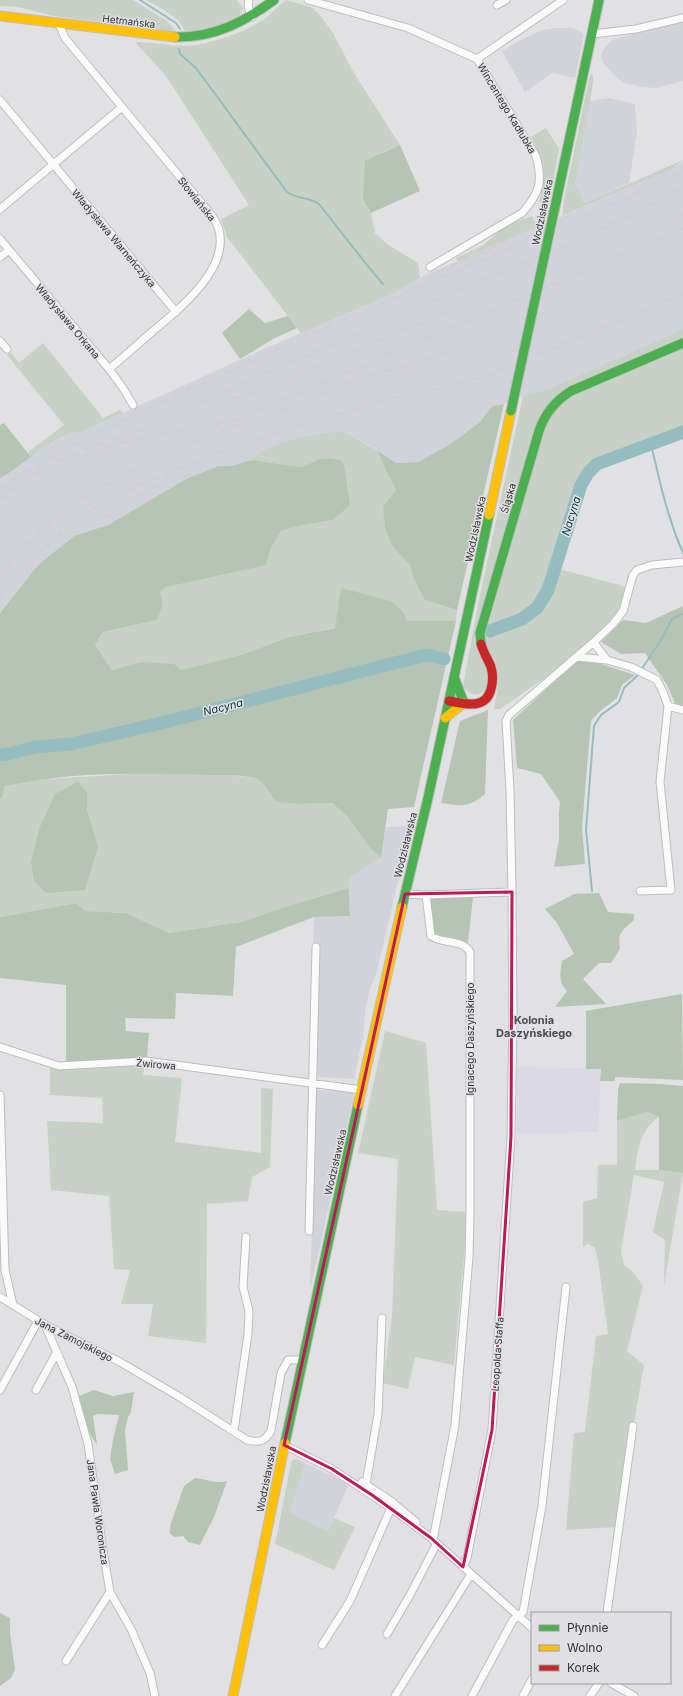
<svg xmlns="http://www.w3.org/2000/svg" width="683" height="1696" font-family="Inter,sans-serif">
<rect width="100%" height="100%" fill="#e1e1e3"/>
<path fill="#d2d3da" d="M683 22V81L656 88 642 87 624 83 617 78 604 64 601 56 602 52 606 46 613 39Z
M556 28H573L584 34 575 78 552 73 525 92 502 51 523 39 542 30Z
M608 98 635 104 637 132 629 183 585 203 575 186 589 101Z
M683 162V329L549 389 523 396 504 404 492 406 480 422 449 445 418 462 396 463 369 445 343 431 327 433 296 440 266 449 251 460 232 466H218L186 479 108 525 74 536 38 565 0 613V478L9 473 45 447 65 436 78 431H83L101 423 266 348 390 295 425 275 673 169Z
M411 826 376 975 370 988 365 1012 364 1031 354 1079 319 1077 317 1073 316 1044 313 947 314 917 350 916 349 878 381 858 386 827Z
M316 1090 351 1092 354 1095 310 1290Z
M305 1463 349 1484 328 1531 290 1513Z"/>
<path fill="#dcd9e6" d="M517 1067 601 1068 598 1132 517 1134Z"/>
<path fill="#c7d1c5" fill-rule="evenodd" d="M0 0H133L167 21 176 32 54 16 18 7 0 6Z
M146 0H237L243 8 238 19 202 32 185 31C179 16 160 8 146 0Z
M286 0 311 7 319 14 333 33 354 73 400 145 383 152 363 200 371 213 375 233 387 244 418 263 420 278 390 295 301 333 227 237 221 219 249 205 166 76 135 42C152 42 170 46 187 46 212 44 248 32 268 16 274 11 279 5 286 0Z
M592 74 593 77V83L575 185 585 203 683 160 673 169 562 216 564 200 589 79 590 75Z
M546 128 559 149 549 204 539 202C546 173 546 164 531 137Z
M532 216 537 227 458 261 456 258 482 246 507 225Z
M683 329V340L559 395 516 497 474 640C479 663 493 661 486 690 476 697 471 696 463 686L479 600 523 396 549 389Z
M43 343 103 418 120 410 123 413 83 431C64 432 46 447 31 457L28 452 64 425 7 355 11 353 19 363Z
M683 349V434L596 467 588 478 553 583 547 596 520 618 519 617 487 629 538 450 548 422 559 405 582 391Z
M343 431 378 451 384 467 396 490 384 507 385 529 392 546 410 565 413 578 425 600 457 610 456 621H407L404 613 289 637 241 655 181 670 141 662 112 670 95 645 103 632 157 620 163 605 160 592 166 587 186 582 270 550 281 531 293 527 334 520 341 460 328 458 319 459 302 467 251 460C256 457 261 451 266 449 287 439 320 433 343 431Z
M559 569 620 585 625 588 619 610 606 625 566 663 500 709H494C497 695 500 680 496 665 493 653 485 652 485 636 498 631 521 625 532 617 547 607 555 586 559 569Z
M146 773 226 775 256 778 265 786 276 802 300 804 332 803 347 816 369 847 381 858 349 878V888L288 906 241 922 169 933 126 913 85 911 77 903 0 917V799L2 798 5 786 31 780ZM87 792V809L98 846 31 861Z
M385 1031 426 1043 437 1210 468 1212 454 1365 415 1357 408 1389 383 1383 392 1316 398 1159 358 1153Z
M145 1064 143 1075 182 1078 175 1142 261 1153V1088L273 1089 270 1167 252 1177 248 1201 207 1204 206 1343 148 1336 153 1304H121L130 1270 114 1269 109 1196 51 1190 47 1121 103 1123 102 1098 50 1095V1068L62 1070Z
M647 1112 659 1117C640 1130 638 1149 635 1170H659L683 1173 664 1286 665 1240 653 1232 664 1182 634 1175 621 1252 624 1265 632 1271 643 1286 627 1351 644 1365 616 1527 566 1530 574 1433 585 1432 596 1336 608 1334 598 1260 595 1248 588 1244 583 1247V1202L597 1198 598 1165H617V1121Z
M297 1459 305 1463 290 1513 328 1531 334 1518 355 1527 334 1570 275 1544 291 1463 293 1460Z"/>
<path fill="#b6c5b3" d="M400 145 420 191 371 213 363 200 365 161Z
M249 309 265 323 288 316 297 328 275 338 240 359 222 333Z
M504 404 457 610 425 600 413 578 410 565 392 546 385 529 383 507 396 490 384 467 378 451 396 463 418 462 449 445 480 422 492 406Z
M4 423 31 457 9 473 0 478V425Z
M328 458 341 460 344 465 350 505 333 520 293 527 281 531 270 550 266 565 166 587 160 592 163 605 157 620 103 632 95 645 112 670 141 662 174 664 181 670 241 655 289 637 335 628 341 588 391 601 404 613 407 621H456L414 807 388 809 381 858 369 847 347 816 332 803 300 804 276 802C270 794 265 784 257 779 250 775 218 775 208 775 141 773 71 771 5 786L2 798 0 799V613L38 565 74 536 108 525 186 479 218 466H232L251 460 302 467 319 459Z
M683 606V707L675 703 667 685 645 653 621 654 601 642 623 620 646 623Z
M576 661 598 663 635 675 622 685 617 698 599 712 591 721 582 827 585 864 554 867 559 840V813L560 802 541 774 517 768 513 720Z
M488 710 485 794C469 808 461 806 441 803L460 721Z
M78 782 87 792V809L98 846 85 890 46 893 34 881 31 862 39 829 55 794Z
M349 888 350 916 314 917 236 947 233 996 176 993 175 1019 125 1018 126 1031 149 1033 147 1057 66 1062V985L0 978V917L77 903 85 911 126 913 169 933 241 922 288 906Z
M599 893 608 912 634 914V920C622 931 617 932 620 949L611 963H599L583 979 606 1004 555 1007 567 991C558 982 560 973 562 961L574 954 557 923 545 909 574 894Z
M473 897 468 943 435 937 431 933 428 898Z
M682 994 683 1080 615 1077V1081H600L601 1069H586V1011Z
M620 1083 661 1084 683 1086V1173L659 1170V1117L647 1112 617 1121 618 1089Z
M94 1390 113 1396 134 1392 131 1412 128 1417 125 1430 128 1470 115 1474 110 1459 113 1439 119 1415 97 1414 93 1416 97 1445 85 1425 79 1396Z
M195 1478C208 1479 213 1484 227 1481L214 1517 200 1545 188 1542 183 1536 174 1537 170 1533V1526L184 1486Z
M0 1613 10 1618V1633L15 1670 11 1678 0 1686Z"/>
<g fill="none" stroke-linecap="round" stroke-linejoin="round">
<path stroke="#95bcbf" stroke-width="2" d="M140 0 176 23 180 29
M179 49 180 54 196 68 287 192C296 199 310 197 319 204L367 265 383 284
M651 444C660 483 667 516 683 553
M641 670 661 640 672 619 682 614
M592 891 586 830 594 726 601 715 619 702 624 688 639 674"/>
<path stroke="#95bcbf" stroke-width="13" d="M490 631 522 619 537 608 548 590 581 485 588 473 597 464 683 432
M0 755 8 754 35 747 71 744 161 723 422 656 427 655 444 659"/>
<g stroke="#bdbdbf" stroke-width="9">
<path id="street" d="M249 0 248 6 252 17
M308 0 408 28 477 59 563 0
M497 5 506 0
M59 24 65 38 213 217C241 260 182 307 153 331 138 344 124 357 109 369
M592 34 636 29 683 18
M0 100 176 312
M0 209 122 107
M0 239 109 369 123 388 133 405
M0 257 9 250
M430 267 522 213C540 193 543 181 536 156L477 59
M0 341 7 349
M594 643 607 660
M577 657 607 660 631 667 657 680 663 692 668 706 660 782 671 890 640 891
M668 706 683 710
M405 894 426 895 512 892
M426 895 431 936C442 944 463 939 470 952V1212L469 1257 455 1425 433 1540
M0 1047 59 1066 146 1061 362 1090
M0 1095 5 1270 13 1305 49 1327 120 1362 178 1396 247 1440C259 1443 264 1442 271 1431L281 1373 288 1360H302
M309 1231 316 947
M0 1297 13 1305
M45 1325 72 1387 88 1444 103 1550 110 1592 131 1629 150 1673 155 1696
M0 1390 38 1321
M36 1390 57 1352
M234 1431 248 1334 249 1311 243 1287 246 1237
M284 1445 332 1469 391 1508 431 1538 532 1628
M362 1482 391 1501 416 1522
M366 1484 378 1414 382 1318
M463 1567 467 1558 492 1430 511 1137 513 1016 512 892 510 790 506 721 509 715 596 640 613 624 623 611 633 575 637 570 652 565 683 562
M607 1613 633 1426
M387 1634 410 1595 437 1543
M322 1645 350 1601 391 1508
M66 1661 110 1592
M611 1683 634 1696
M395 1696 471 1574
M472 1696 513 1620 523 1612 542 1506 566 1287
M523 1696 532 1679
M590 1696 599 1683"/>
</g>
<g stroke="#bdbdbf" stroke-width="11">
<path id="fast" d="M175 37C214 38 244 22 274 0
M556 202 599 0
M481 644 480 633 539 431C545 413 555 401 571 391L683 343
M454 677 464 703
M402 907 428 798 489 515
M285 1443 358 1105"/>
</g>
<g stroke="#bdbdbf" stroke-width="11">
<path id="slow" d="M0 16 175 37
M489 515 511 411
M445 718 464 703
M358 1105 402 907
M233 1696 285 1443"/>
</g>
<g stroke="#bdbdbf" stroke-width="11">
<path id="jam" d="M449 701C465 704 486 710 491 689 493 682 493 674 491 667 488 659 483 652 481 644"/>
</g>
<use href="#street" stroke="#fafafb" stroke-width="7"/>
<use href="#fast" stroke="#4caf50" stroke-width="9"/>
<use href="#slow" stroke="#ffc107" stroke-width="9"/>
<use href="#jam" stroke="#c62828" stroke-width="9"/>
<path stroke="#cfcfd0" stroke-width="2" stroke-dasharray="7 7" stroke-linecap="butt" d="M671 224 683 215
M426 279 453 265 509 241
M221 403 283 382 483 296
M242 428 354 381 452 351
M81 457C108 446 138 438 167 433 192 429 216 425 240 418L683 229
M0 488 62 450 166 400 335 323 619 202 683 172
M0 500 17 486 45 468 97 444 140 430 261 375 586 236 641 210 683 188
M103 518 127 502 168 479
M0 578C59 491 154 460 247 421
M0 598 29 562 63 531 99 505 140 485 234 446 392 398 451 386 489 375 683 294"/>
<g stroke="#bdbdbf" stroke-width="11" stroke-linecap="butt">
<path id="fast-bridge" d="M511 411 556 202"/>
</g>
<use href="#fast-bridge" stroke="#4caf50" stroke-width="9"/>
</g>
<path fill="none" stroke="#c2185b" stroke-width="3" stroke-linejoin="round" d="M512 892 511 1137 492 1430 463 1567 431 1538 372 1495 332 1469 284 1445 405 894Z"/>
<g text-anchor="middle" stroke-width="3" stroke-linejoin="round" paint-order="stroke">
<g font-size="10" fill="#353536" stroke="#e0e0e4">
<text transform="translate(129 21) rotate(7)" y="4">Hetmańska</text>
<text transform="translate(507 108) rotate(59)" y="4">Wincentego Kadłubka</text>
<text transform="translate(197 199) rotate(51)" y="4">Słowiańska</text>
<text transform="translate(542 212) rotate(-78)" y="4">Wodzisławska</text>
<text transform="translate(114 238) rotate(50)" y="4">Władysława Warneńczyka</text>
<text transform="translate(68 321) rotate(50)" y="4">Władysława Orkana</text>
<text transform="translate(508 498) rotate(-74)" y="4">Śląska</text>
<text transform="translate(475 529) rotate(-78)" y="4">Wodzisławska</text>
<text transform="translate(405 845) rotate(-76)" y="4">Wodzisławska</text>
<text transform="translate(470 1039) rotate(-90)" y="4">Ignacego Daszyńskiego</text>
<text transform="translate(156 1064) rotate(5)" y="4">Żwirowa</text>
<text transform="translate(335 1162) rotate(-77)" y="4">Wodzisławska</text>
<text transform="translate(74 1339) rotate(27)" y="4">Jana Zamojskiego</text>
<text transform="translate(497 1354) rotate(-86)" y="4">Leopolda Staffa</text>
<text transform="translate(266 1479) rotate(-79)" y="4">Wodzisławska</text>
<text transform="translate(98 1512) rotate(82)" y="4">Jana Pawła Woronicza</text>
</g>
<g font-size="11" font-style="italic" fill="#00373b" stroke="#e0e0e4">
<text transform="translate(571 516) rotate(-73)" y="4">Nacyna</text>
<text transform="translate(223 707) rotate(-14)" y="4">Nacyna</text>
</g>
<g font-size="11" font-weight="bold" fill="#4c4c50" stroke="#e0e0e4">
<text x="534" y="1024">Kolonia<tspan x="534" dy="13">Daszyńskiego</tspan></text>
</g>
</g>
<rect x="531" y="1612" width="140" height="72" fill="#e0e0e4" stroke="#9c9c9e"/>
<rect x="539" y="1625" width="20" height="6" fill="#4caf50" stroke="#9c9c9e"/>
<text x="567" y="1632" font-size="12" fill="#353536">Płynnie</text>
<rect x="539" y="1645" width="20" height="6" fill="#ffc107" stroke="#9c9c9e"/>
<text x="567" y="1652" font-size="12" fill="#353536">Wolno</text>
<rect x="539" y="1665" width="20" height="6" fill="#c62828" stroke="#9c9c9e"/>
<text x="567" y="1672" font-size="12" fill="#353536">Korek</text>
</svg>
